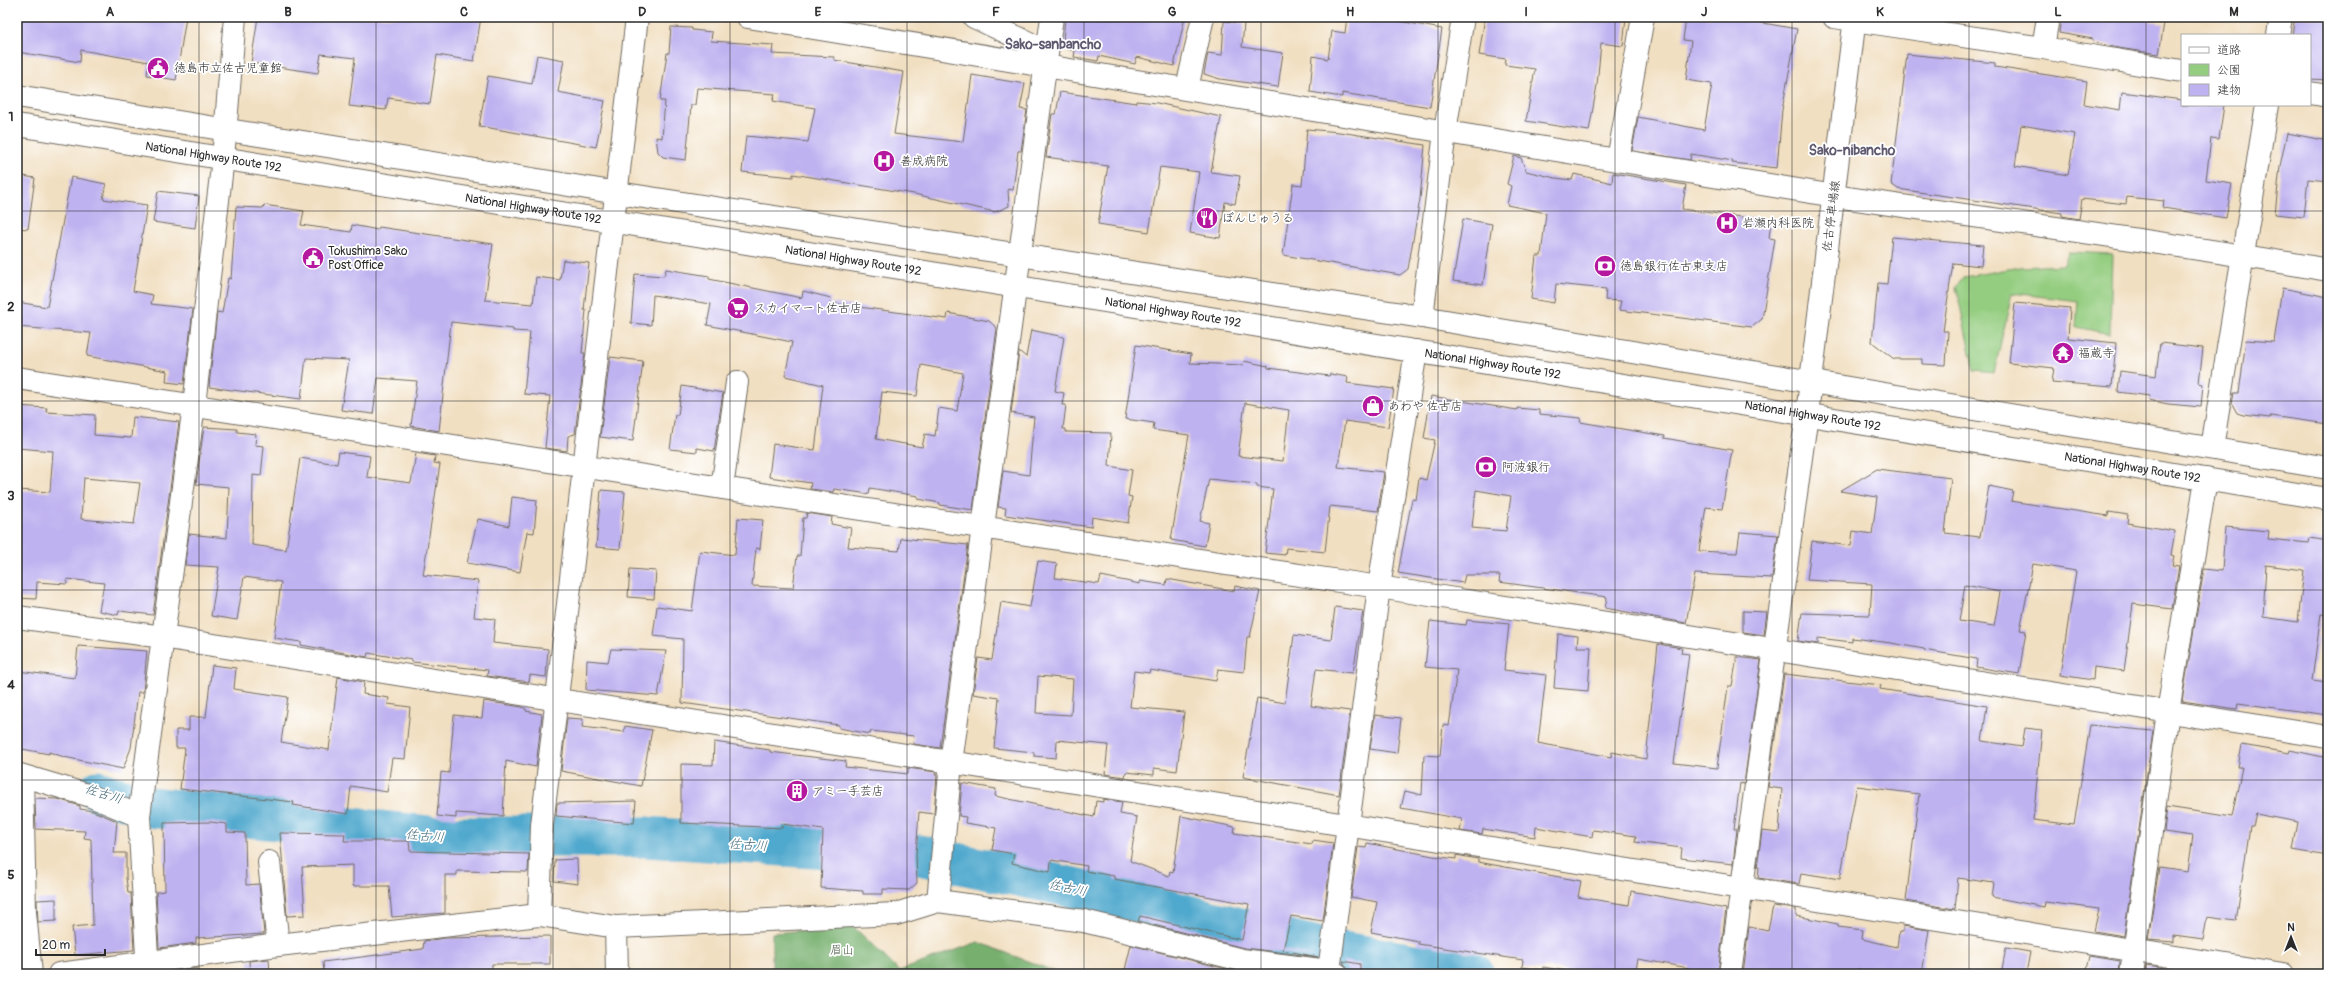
<svg xmlns="http://www.w3.org/2000/svg" width="2345" height="991" font-family="Pangolin,'Klee One',sans-serif">
<rect width="100%" height="100%" fill="#fff"/>
<filter id="ink" filterUnits="userSpaceOnUse"><feTurbulence type="fractalNoise" baseFrequency=".025" numOctaves="2"/><feDisplacementMap in="SourceGraphic" scale="8" xChannelSelector="R" yChannelSelector="G"/><feConvolveMatrix kernelMatrix="1 2 1 2 8 2 1 2 1" color-interpolation-filters="sRGB"/></filter>
<filter id="wash" filterUnits="userSpaceOnUse"><feTurbulence type="fractalNoise" baseFrequency=".012" numOctaves="4" result="noise"/><feDisplacementMap in="SourceGraphic" scale="16" xChannelSelector="R" yChannelSelector="G"/><feGaussianBlur stdDeviation="0.9" result="paint"/><feColorMatrix in="noise" values="0 0 0 0 0 0 0 0 0 0 0 0 0 0 0 0 0 1.4 0 .05"/><feComposite in="paint" operator="in"/></filter>
<g filter="url(#wash)">
<rect width="100%" height="100%" fill="#f1dfc1"/>
<path fill="#94cd80" stroke="#607c56" d="M2068 252 2112 254 2110 334 2076 327 2078 301 2012 293 1994 373 1974 371 1956 287 1964 277 2020 267 2064 265Z"/>
<path fill="#77b06e" stroke="#516e4c" d="M853 926 899 971 978 942 1061 974H772V933Z"/>
<g fill="none" stroke-linecap="round" stroke-linejoin="round">
<path stroke="#50a8cd" stroke-width="41" d="M98 791 149 807 438 837H645L919 855 1107 895 1325 949 1474 974"/>
</g>
<g id="blocks">
<path fill="#bfb2f0" fill-rule="evenodd" d="M17 17H186L176 80 147 75 149 62 81 50 80 62 17 52Z
M258 17H481L474 61 437 55 430 104 388 98 386 110 349 106 355 58 321 54 318 73 251 63Z
M1065 17 1121 20 1122 17H1185L1174 66 1137 57 1135 64 1099 56 1098 61 1074 57 1075 51 1066 49 1067 43 1063 42Z
M1347 17H1377L1442 29 1430 107 1342 93V97L1310 92 1313 56 1328 59 1332 31 1345 33Z
M1485 17H1626L1623 46 1601 43 1597 85 1589 131 1526 121 1535 69 1505 65 1506 59 1479 55Z
M1686 17H1729L1797 29 1782 110 1777 168 1732 163 1733 161 1691 154 1690 160 1632 151 1638 117 1704 130 1712 84 1686 80 1691 41 1683 40Z
M2061 17H2123L2164 23 2159 54 2118 48 2093 42V39L2059 33Z
M2295 17 2328 20V80L2310 79V35H2292Z
M1224 21 1244 23 1242 47 1283 53 1278 87 1220 79 1204 74 1208 53 1222 55Z
M671 27 692 28V30L712 32 711 41 773 45 772 54 834 57V60L904 72 894 134 963 142 972 75 1025 84 1020 109 1027 110 1021 151H1018L1013 190 1008 189 1009 206 995 212 914 194 793 174V177L742 172 746 136 808 142 815 108 773 101 775 94 697 88 695 105H691L686 160 663 157 658 152 656 137 662 138 665 101H660L667 53H669Z
M1907 54 1995 63V67L2087 81 2084 104 2120 110 2122 92 2182 100V105H2224L2219 139 2211 138 2206 180 2232 184 2226 218 2163 208 2164 201 2127 197 2126 204 2082 199 2079 219 2062 216V213L1898 189 1891 184ZM2021 125 2075 134 2068 175 2015 166Z
M537 55 564 60 558 92 605 101 596 147 479 126 488 76 532 84Z
M1060 92 1136 103V101L1157 103 1221 117 1211 172 1240 176 1235 204 1225 202 1220 238 1190 233 1199 172 1160 167 1149 232 1098 224 1108 166 1046 157 1052 114H1056Z
M1307 129 1339 132 1425 145 1420 199 1408 269 1400 275 1283 255 1293 184 1302 185Z
M2287 133 2328 141V181L2308 179 2304 217 2275 214 2280 166Z
M1514 156 1521 158 1526 171 1555 178 1572 180 1574 174 1612 183 1613 173 1686 185 1682 209 1771 221 1769 238 1775 239 1762 319 1752 327 1619 310 1621 301 1605 300 1606 289 1556 284 1554 303 1531 299 1536 256H1541L1546 213 1507 205 1511 186 1507 184Z
M17 175 35 178 28 229 17 228Z
M71 177 106 184 103 199 147 205 133 291 153 295 151 304 193 309 184 384 166 382 167 371 87 356 91 333 17 327V302L47 307Z
M158 191 199 196 195 228 153 222Z
M264 205 304 211 301 225 351 232 352 225 378 230 379 227 493 244 485 300 533 304 536 277 560 280 563 260 589 263 584 310H586L582 353H585L575 434 568 436 567 451 545 448 550 396 524 394 530 332 513 331V329L451 322 439 431 411 426 417 381 378 378 373 414 341 410 349 360 306 358 301 399 209 387 217 312 222 313 228 278 231 279 236 207 263 208Z
M1463 219 1492 224 1483 285 1453 281Z
M1892 237 1983 245 1981 266 1953 263 1943 331H1948L1946 365 1922 364V359H1894L1872 342 1878 283 1887 284Z
M666 269 709 276V279L802 298 803 291 831 298 830 303 947 319 948 313 989 321 997 328 973 510 940 505V503L918 499V496L870 488 869 494 834 489 833 492 810 489 811 483 769 477 773 444 815 450 823 385 785 376 792 342 707 325 711 304 653 295 651 325 631 323 635 274 664 276ZM921 365 963 373 957 411 939 408 935 436 925 434 922 447 876 439 882 392 917 396Z
M2282 288 2328 297V424L2270 416V418L2243 415 2237 413 2232 404 2234 393H2239L2246 340 2274 342Z
M2015 303 2070 308 2068 338 2116 343 2112 387 2052 382 2054 368 2009 363Z
M1031 330 1064 337 1055 391 1064 393 1062 405H1066L1063 429H1066V432L1111 433 1109 466 1132 470 1128 496 1132 497 1128 523 1092 517 1091 527 1005 515 1006 508 998 507 1003 471 1029 475 1034 417 1011 413 1019 351 1026 357Z
M2160 343 2203 348 2199 383 2203 384 2201 407 2168 404 2149 400 2150 396 2118 392 2120 371 2156 376Z
M1136 345 1191 354 1190 363 1243 365 1244 361 1268 366V368L1329 376 1330 374 1348 377 1347 383 1394 389 1388 427 1345 421 1338 467 1384 472 1378 511 1330 506 1325 552 1286 548 1285 555 1265 553 1273 489 1257 487V484L1209 479 1200 521 1209 523 1205 546 1171 540 1189 435 1153 430 1154 423 1125 419ZM1245 403 1289 410 1283 461 1238 456Z
M610 357 643 361 633 441 600 437Z
M682 386 723 393 714 451 697 448V452L670 449 675 415H678Z
M1431 396 1517 410V408L1539 410V414L1581 418 1580 422 1665 436 1664 438 1732 450 1722 509 1706 507 1699 551 1737 553 1740 532 1778 535 1772 578 1695 574 1686 623 1605 608 1607 597 1499 582 1500 575H1465L1463 583 1398 573 1412 499 1416 500 1419 478 1426 480 1435 440 1424 438ZM1476 490 1511 496 1506 531 1472 528Z
M17 406 47 408 46 412 95 415 94 435 131 438 133 417 179 422 153 615 119 611 118 615 99 611 104 583 67 579V584L37 582 36 599 17 598V490L50 492 53 451 17 448ZM84 478 140 483 134 524 81 519Z
M204 427 237 429V432L256 434 255 445 264 446 261 476 253 475 252 545 286 550 300 458 337 464 339 452 370 456 367 477 411 483 416 453 435 456 434 463 440 464 423 575 478 581 474 617 495 619 493 643 548 649 546 677 530 675 529 682 487 676 488 670 412 662V660L368 653 367 657 301 645V642L274 638 281 582 244 577 237 620 211 616 219 567 185 565 189 534 227 538 229 487 196 484Z
M1877 469 1951 478 1945 533 1980 537 1989 486 2013 491 2011 501 2108 516 2109 512 2128 515 2127 523 2175 531 2171 555 2174 556 2172 565 2179 566 2172 609 2133 604 2124 671 2094 667 2093 680 2060 675 2076 571 2033 564 2020 630 2026 631 2019 674 1976 667 1977 659 1924 650V649L1891 643 1852 638V642L1818 638V644L1798 641 1802 613 1870 615 1872 584 1807 580 1812 541 1851 546 1853 531 1872 534 1877 497 1840 491ZM1965 585 2000 592 1994 626 1959 621Z
M601 490 625 492 620 549 596 547Z
M512 497 537 500 534 533 527 532 520 572 467 563 478 519 509 526Z
M807 513 832 517 831 524 851 528 848 547 899 551 901 538 968 545 940 748 913 744 914 736 871 731 870 734 839 728V725L682 703 683 639 653 636 657 606 692 611 700 551 735 555 738 518 763 520 760 549 756 548 752 586 793 588 797 556H800L803 518H806Z
M2225 527 2269 531 2268 539 2309 543 2310 538 2328 541V615L2321 614 2312 680 2328 682V715L2238 703 2237 709 2182 701 2204 569 2222 571ZM2266 565 2304 570 2298 622 2263 617Z
M1038 561 1057 564 1055 578 1099 584 1101 576 1140 584V581L1166 585 1167 579 1234 591 1235 586 1260 591 1250 637H1247L1244 672 1218 669 1216 681 1150 670 1149 673 1134 671 1130 707 1184 712 1177 771 1154 768V775L1126 772 1125 777 1105 774 1108 745 1057 740 1056 758 1034 756V752L994 748 999 698 973 694 978 658 992 660 1001 602 1030 607ZM1038 676 1073 679 1071 715 1036 713Z
M630 569 656 571 654 599 628 597Z
M1335 607 1363 611 1353 673 1316 669 1311 706 1350 711 1339 795 1243 777 1257 698 1285 703 1294 635 1331 640Z
M1743 611 1767 612 1764 635 1743 632Z
M1467 620 1509 624 1504 670 1546 675 1538 743 1611 757 1612 752 1646 759 1658 644 1682 648 1681 653 1689 654 1674 763 1717 768 1728 686H1732L1737 657 1761 660 1744 784 1740 783 1734 829H1737L1733 864 1681 858 1682 848 1635 842 1636 836 1593 830 1592 837 1536 827 1535 837 1483 829 1482 834 1460 831 1462 819 1401 808 1405 791 1422 795 1424 755 1440 756 1443 725 1449 726 1457 670 1425 667 1430 621 1466 625Z
M1558 634 1578 636 1577 647H1591L1588 691 1554 688Z
M78 646 147 651 143 692H138L131 748 123 769 64 757 49 752V754L17 748V671L75 678Z
M611 649 666 651 658 696 586 690 587 660 608 662Z
M212 665 236 668 234 689 288 697 281 742 329 750 338 677 364 682 363 694 389 698 388 704 410 707 405 759 392 758 387 792 351 786 348 814 293 805 294 802 180 789 185 748H176V730H189V717H206Z
M1784 674 1881 685 1880 689 1987 706 1982 741 2022 747 2025 728 2042 730 2033 820 2074 825 2090 725 2153 731 2124 936 2094 931 2099 909 2045 902 2044 907 1992 897 1994 883 1958 878 1955 909 1906 901 1919 794 1857 786 1840 879 1801 873 1799 884 1758 878 1759 867H1757L1762 831 1779 833 1782 789 1768 787Z
M484 701 522 707 526 709V711L542 714 536 767 506 761 503 816 456 813V818L437 816 441 772 449 773 454 715 482 718Z
M1375 715 1401 718 1397 753 1370 749Z
M567 718 583 719 582 727 624 732 625 726 652 730 641 786 561 771Z
M714 742 770 750V752L846 761 845 767 908 774V768L936 772 935 775H937L934 814 919 812 916 855 917 883 909 890 883 889V894H863V891L821 888 823 830 782 824V828L681 823V764L713 765Z
M2242 745 2289 753 2290 750 2328 758V856L2293 850 2298 822 2256 814 2253 826H2250L2236 921 2207 917 2203 940 2174 936V942L2148 940 2159 867 2188 871 2193 836 2164 832 2167 807 2232 817 2242 767H2238Z
M962 783 996 789 995 796 1094 817 1096 801 1103 802V799L1122 802 1120 814 1137 817 1130 861 1169 876 1170 871 1173 872 1181 816 1235 827 1234 833 1312 844 1313 840 1333 843 1323 921 1291 916 1283 950 1318 957 1244 948 1138 921 1140 916 1242 940 1249 904 1114 879V876L1086 871 1087 866 1051 860 1050 872 1012 863 1014 854 992 850 996 828 965 823 966 817 959 816Z
M35 798 58 799 80 806V809L93 811 117 821 114 853H126V878L128 893H131L134 950 75 955 72 927 93 925 91 839 84 838 85 831 36 829Z
M636 801 634 823 556 816 557 803Z
M210 822 227 824V832L245 833 246 885 259 884 264 934 196 938V943L159 948 156 892 165 891 164 823Z
M280 833 345 834 344 841H409L410 851 529 854 528 872 457 871V875H445V913L392 917 389 886H353V865L302 867 305 915 287 916Z
M1367 843 1433 856 1456 859V855L1478 859V862L1581 881 1578 897 1629 905 1631 891 1726 909 1718 974H1688L1689 968 1638 959 1635 974H1583L1543 967 1542 970 1522 967 1523 960 1418 944V941L1371 932 1377 902 1351 897 1358 847 1366 848Z
M577 859 578 884 554 881 555 860Z
M56 899V921L38 922 37 900Z
M1773 906 1796 909V916L1838 924V927L1863 930 1862 939 1897 947 1899 932H1903V926L1929 930 1922 974H1885L1858 969V974H1743L1749 927 1768 931Z
M550 936V964H492V974H324L323 962 423 949 424 941 445 938Z
M1131 945 1239 972 1253 974H1124Z
M2006 948 2030 952 2026 974H2001Z
M2090 956 2120 961 2119 974H2086Z
M269 959 270 974H250L249 961Z
M1343 961 1360 964V974H1349Z
M2145 965 2162 967 2160 974H2144Z
M197 968V974H164V973Z"/>
</g>
</g>
<g filter="url(#ink)">
<use href="#blocks" fill-opacity="0" stroke="#706a60" stroke-width="1"/>
<g fill="none" stroke-linecap="round" stroke-linejoin="round">
<g stroke="#706a60" stroke-width="24">
<path id="minor" d="M748 17C1111 74 1472 139 1835 196 1999 221 2164 241 2328 270
M974 17 1046 51
M1834 17 2043 48 2182 71
M2278 35 2281 17
M2043 48 2048 17
M1187 88 1203 17
M2310 93 2328 96
M1618 160 1643 17
M1422 317 1445 132 1463 17
M17 378 722 488 1379 587 2328 737
M2212 448 2267 105
M722 488 737 382
M17 617 163 637 2283 974
M17 774 91 796 139 816
M22 776 25 912 31 974
M269 862 278 945
M938 901 951 763 1052 17
M539 915 542 825 637 17
M616 927 617 974
M1329 971 1379 587 1416 351
M59 974 278 945 539 915 616 927 896 914 938 901 1084 921 1242 960 1329 971 1337 974
M148 974 139 816 194 405 223 158 235 17
M1730 974 1807 414
M2131 974 2168 712 2206 479"/>
</g>
<g stroke="#706a60" stroke-width="24">
<path id="major" d="M1807 414 1855 17"/>
</g>
<g stroke="#706a60" stroke-width="24">
<g id="highway">
<path d="M17 96 618 193 1422 317 2328 468"/>
<path id="s1" d="M17 125 2328 499"/>
</g>
</g>
<use href="#minor" stroke="#fff" stroke-width="22"/>
<use href="#major" stroke="#fff" stroke-width="22"/>
<use href="#highway" stroke="#fff" stroke-width="22"/>
</g>
</g>
<path fill="none" stroke="#2b2b2b" stroke-width="1" stroke-opacity="0.55" d="M199 17V974M376 17V974M553 17V974M730 17V974M907 17V974M1084 17V974M1261 17V974M1438 17V974M1615 17V974M1792 17V974M1969 17V974M2146 17V974M17 211H2328M17 401H2328M17 590H2328M17 780H2328"/>
<defs>
<g id="civic-disc" transform="scale(1.15)"><circle r="9.5" fill="#b5179e" stroke="#fff"/><path d="M-.6-6.5H3V-4.5H.6V-3L4-1V1h2V6H-6V1h2V-1L-.6-3ZM-1.2 2.5V6h2.4V2.5Z" fill="#fff"/></g>
<g id="hospital-disc" transform="scale(1.15)"><circle r="9.5" fill="#b5179e" stroke="#fff"/><path d="M-5-5h3v3.5h4V-5h3V5h-3V1.5h-4V5h-3Z" fill="#fff"/></g>
<g id="restaurant-disc" transform="scale(1.15)"><circle r="9.5" fill="#b5179e" stroke="#fff"/><path d="M-5-6h1v4h1v-4h1v4h1v-4h1v5L-1.5 .5V6h-2V.5L-5-1ZM5-6V6H3V1.5H1.5Q1.5-4 5-6Z" fill="#fff"/></g>
<g id="bank-disc" transform="scale(1.15)"><circle r="9.5" fill="#b5179e" stroke="#fff"/><path d="M-6-4H6V4H-6ZM0-2.3a2.3 2.3 0 1 0 0 4.6a2.3 2.3 0 1 0 0-4.6Z" fill="#fff"/></g>
<g id="supermarket-disc" transform="scale(1.15)"><circle r="9.5" fill="#b5179e" stroke="#fff"/><path d="M-6-5.5h2.5l.6 2H6L4.5 2H-2.5L-4.4-4H-6ZM-1.5 3.2a1.3 1.3 0 1 0 .1 0ZM3 3.2a1.3 1.3 0 1 0 .1 0Z" fill="#fff"/></g>
<g id="temple-disc" transform="scale(1.15)"><circle r="9.5" fill="#b5179e" stroke="#fff"/><path d="M0-6L5-2H3V0L6.5 2.5H4V6H1.5V3h-3V6H-4V2.5H-6.5L-3 0V-2H-5Z" fill="#fff"/></g>
<g id="shop-disc" transform="scale(1.15)"><circle r="9.5" fill="#b5179e" stroke="#fff"/><path d="M-5-2.5h2.3a2.7 3.5 0 0 1 5.4 0H5L5.5 6h-11ZM-1.5-2.5h3a1.5 2.3 0 0 0-3 0Z" fill="#fff"/></g>
<g id="building-disc" transform="scale(1.15)"><circle r="9.5" fill="#b5179e" stroke="#fff"/><path d="M-4-6H4V6H1V3H-1V6H-4ZM-2.5-4.3h1.7v1.8h-1.7ZM.8-4.3h1.7v1.8H.8ZM-2.5-1h1.7V.8h-1.7ZM.8-1h1.7V.8H.8Z" fill="#fff"/></g>
</defs>
<g fill-rule="evenodd">
<use href="#civic-disc" x="158" y="68"/>
<use href="#hospital-disc" x="884" y="161"/>
<use href="#restaurant-disc" x="1207" y="218"/>
<use href="#hospital-disc" x="1727" y="223"/>
<use href="#civic-disc" x="313" y="258"/>
<use href="#bank-disc" x="1605" y="266"/>
<use href="#supermarket-disc" x="738" y="308"/>
<use href="#temple-disc" x="2063" y="353"/>
<use href="#shop-disc" x="1373" y="406"/>
<use href="#bank-disc" x="1486" y="467"/>
<use href="#building-disc" x="797" y="791"/>
</g>
<g text-anchor="middle" stroke-width="3.5" stroke-linejoin="round" paint-order="stroke">
<g font-size="12" fill="#2b2b2b" stroke="#fff" text-anchor="start">
<text x="174" y="72">徳島市立佐古児童館</text>
<text x="900" y="165">善成病院</text>
<text x="1222" y="222">ぼんじゅうる</text>
<text x="1742" y="227">岩瀬内科医院</text>
<text x="328" y="255">Tokushima Sako<tspan x="328" dy="14">Post Office</tspan></text>
<text x="1620" y="270">徳島銀行佐古東支店</text>
<text x="754" y="312">スカイマート佐古店</text>
<text x="2078" y="357">福蔵寺</text>
<text x="1388" y="410">あわや 佐古店</text>
<text x="1502" y="471">阿波銀行</text>
<text x="812" y="795">アミー手芸店</text>
</g>
<g font-size="12" fill="#2b2b2b" stroke="#fff">
<text dy="4" stroke="none"><textPath href="#s1" startOffset="199">National Highway Route 192</textPath></text>
<text dy="4" stroke="none"><textPath href="#s1" startOffset="523">National Highway Route 192</textPath></text>
<text transform="translate(1831 216) rotate(-83)" y="4">佐古停車場線</text>
<text dy="4" stroke="none"><textPath href="#s1" startOffset="847">National Highway Route 192</textPath></text>
<text dy="4" stroke="none"><textPath href="#s1" startOffset="1171">National Highway Route 192</textPath></text>
<text dy="4" stroke="none"><textPath href="#s1" startOffset="1495">National Highway Route 192</textPath></text>
<text dy="4" stroke="none"><textPath href="#s1" startOffset="1819">National Highway Route 192</textPath></text>
<text dy="4" stroke="none"><textPath href="#s1" startOffset="2143">National Highway Route 192</textPath></text>
</g>
<g font-size="12" fill="#4a5c44" stroke="#fff">
<text x="842" y="954">眉山</text>
</g>
<g font-size="13" font-style="italic" fill="#3c6374" stroke="#fff">
<text transform="translate(104 793) rotate(17)" y="5">佐古川</text>
<text transform="translate(425 835) rotate(5)" y="5">佐古川</text>
<text transform="translate(748 844) rotate(4)" y="5">佐古川</text>
<text transform="translate(1068 887) rotate(12)" y="5">佐古川</text>
</g>
<g font-size="14" font-weight="bold" fill="#5f5a70" stroke="#fff">
<text x="1053" y="49">Sako-sanbancho</text>
<text x="1852" y="155">Sako-nibancho</text>
</g>
</g>
<rect width="2345" height="991" fill="none" stroke="#fff" stroke-width="44"/>
<rect x="2181" y="34" width="130" height="72" fill="#ffffff" stroke="#aaaaaa"/>
<rect x="2189" y="47" width="20" height="6" fill="#ffffff" stroke="#aaaaaa"/>
<text x="2217" y="54" font-size="12" fill="#2b2b2b">道路</text>
<rect x="2189" y="64" width="20" height="12" fill="#94cd80" stroke="#aaaaaa"/>
<text x="2217" y="74" font-size="12" fill="#2b2b2b">公園</text>
<rect x="2189" y="84" width="20" height="12" fill="#bfb2f0" stroke="#aaaaaa"/>
<text x="2217" y="94" font-size="12" fill="#2b2b2b">建物</text>
<g transform="translate(2291 937)" stroke="#ffffff" stroke-width="3" paint-order="stroke">
<path d="M0-3L7 15L0 10L-7 15Z" fill="#2b2b2b"/>
<text y="-6" font-size="11" font-weight="bold" text-anchor="middle" fill="#2b2b2b">N</text>
</g>
<path d="M36 949v6h69v-6" fill="none" stroke="#2b2b2b" stroke-width="2"/>
<text x="42" y="949" font-size="12" fill="#2b2b2b" stroke="#ffffff" stroke-width="3" paint-order="stroke">20 m</text>
<rect x="22" y="22" width="2301" height="947" fill="none" stroke="#2b2b2b" stroke-width="1.5"/>
<g font-size="13" text-anchor="middle" font-weight="bold" fill="#2b2b2b">
<text x="110" y="16">A</text>
<text x="288" y="16">B</text>
<text x="464" y="16">C</text>
<text x="642" y="16">D</text>
<text x="818" y="16">E</text>
<text x="996" y="16">F</text>
<text x="1172" y="16">G</text>
<text x="1350" y="16">H</text>
<text x="1526" y="16">I</text>
<text x="1704" y="16">J</text>
<text x="1880" y="16">K</text>
<text x="2058" y="16">L</text>
<text x="2234" y="16">M</text>
<text x="11" y="121">1</text>
<text x="11" y="311">2</text>
<text x="11" y="500">3</text>
<text x="11" y="689">4</text>
<text x="11" y="879">5</text>
</g>
</svg>
